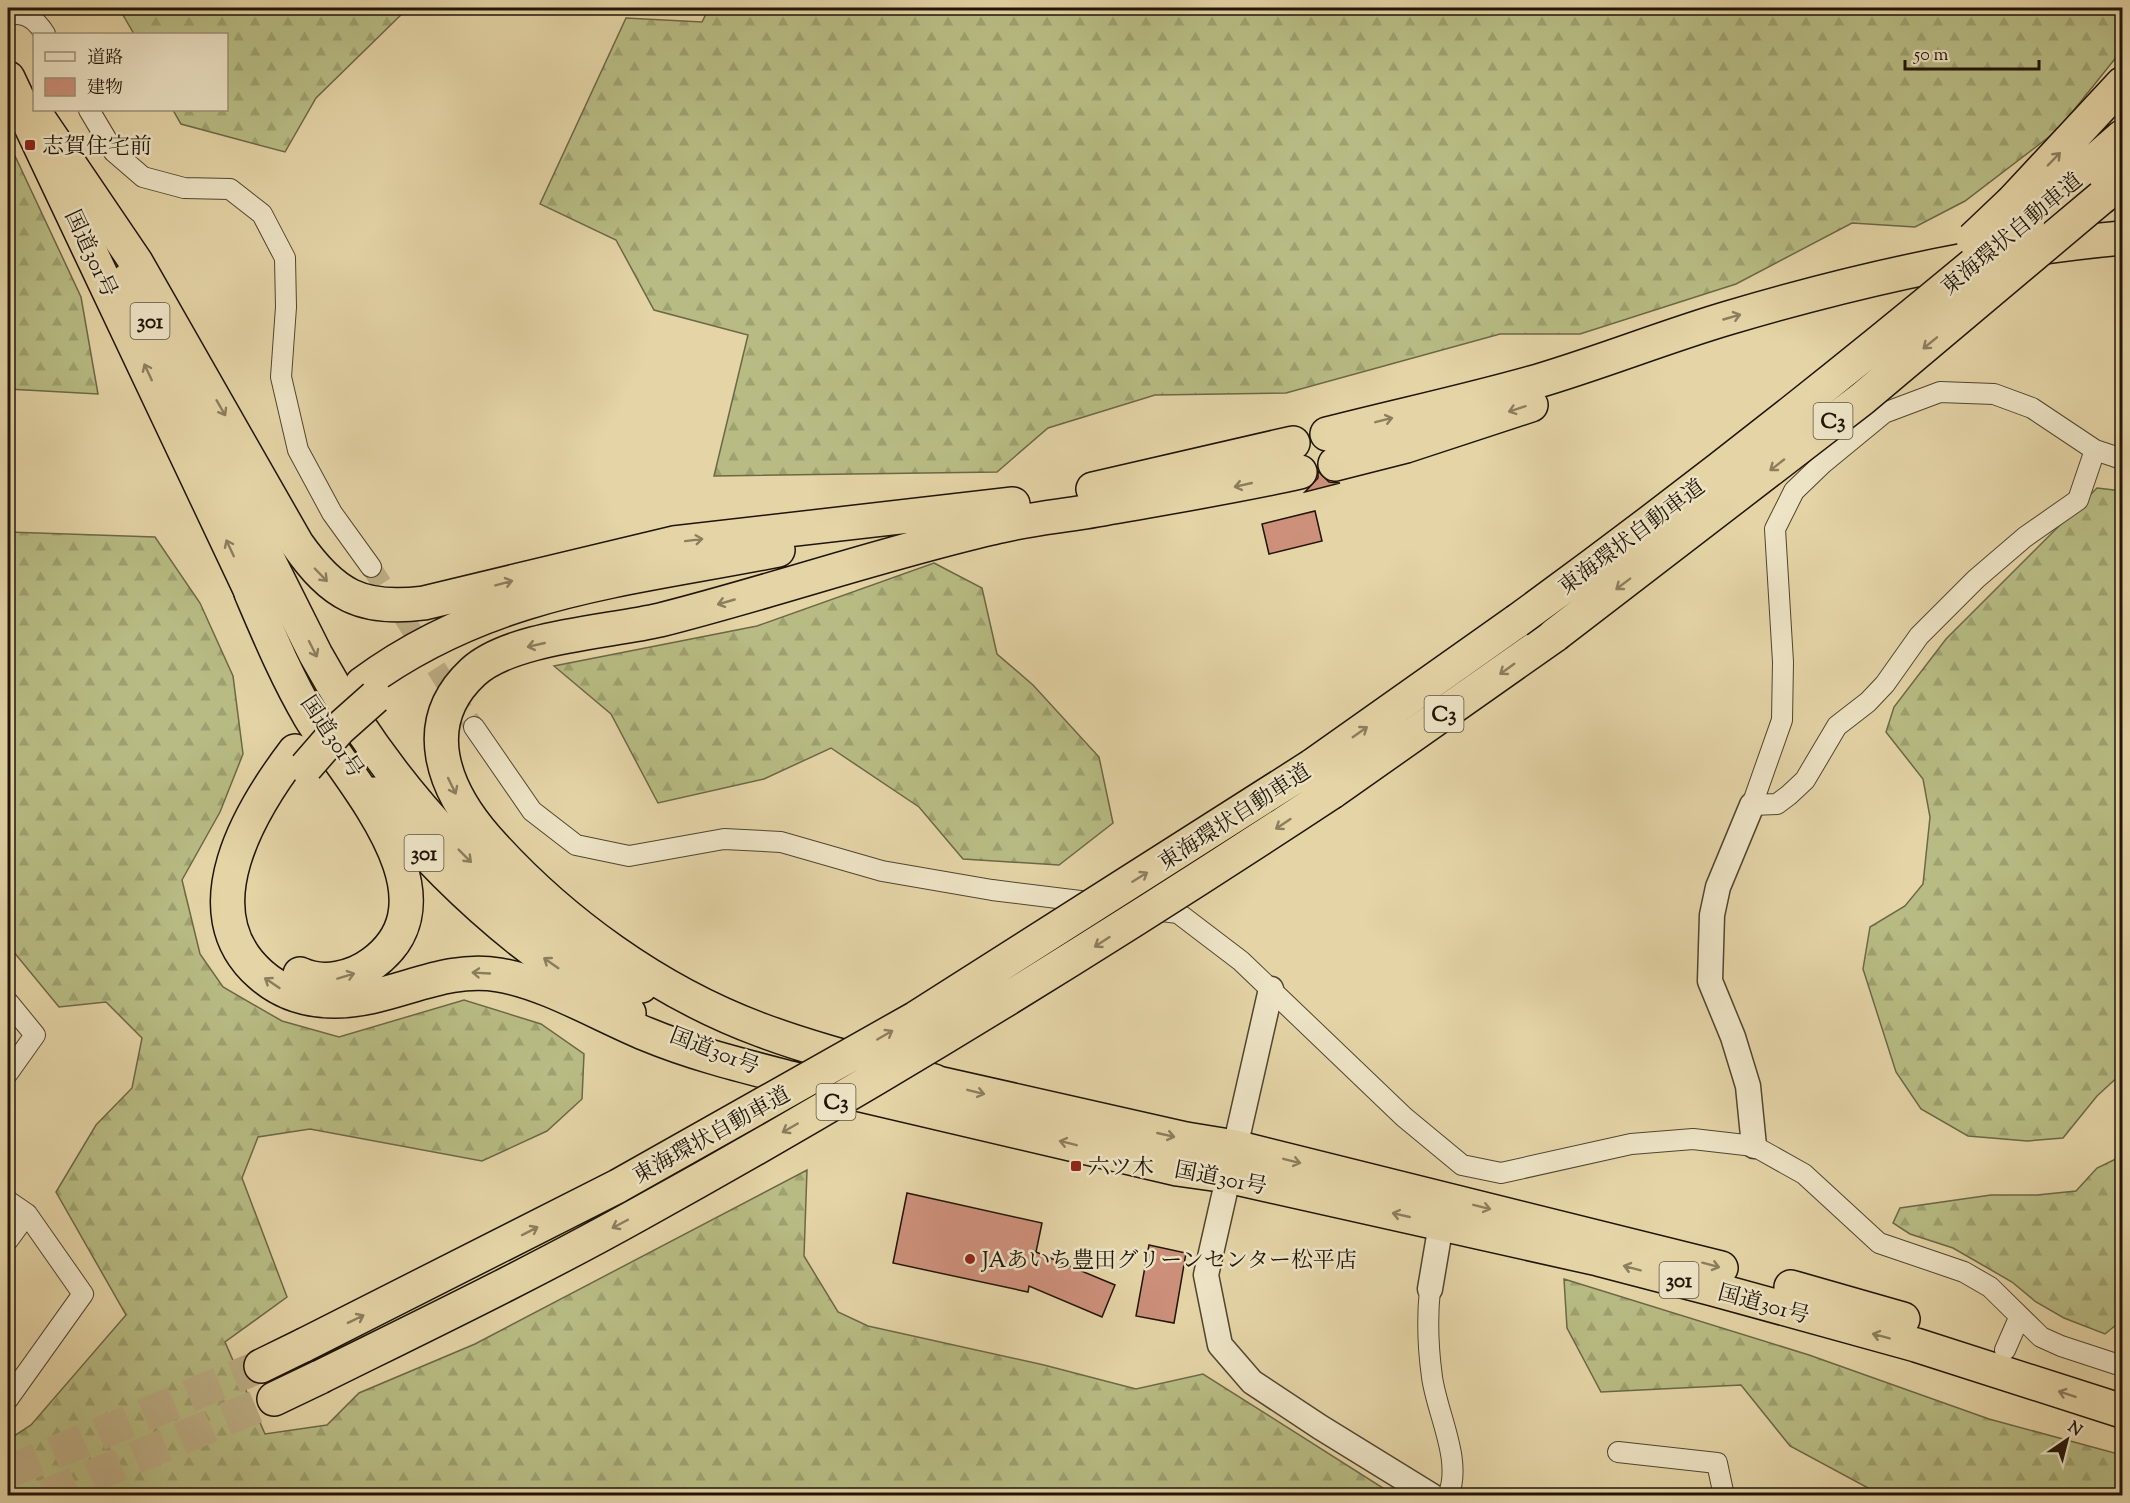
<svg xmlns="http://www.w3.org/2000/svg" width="2130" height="1503" font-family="'Sorts Mill Goudy','Noto Serif JP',serif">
<defs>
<pattern id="forest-firs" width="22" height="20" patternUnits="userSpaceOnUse" patternTransform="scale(1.5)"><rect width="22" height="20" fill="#b8bc84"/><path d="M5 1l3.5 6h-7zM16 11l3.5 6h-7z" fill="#9ea170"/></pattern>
</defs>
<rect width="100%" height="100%" fill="#e4d4a6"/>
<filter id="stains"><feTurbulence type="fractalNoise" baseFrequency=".00333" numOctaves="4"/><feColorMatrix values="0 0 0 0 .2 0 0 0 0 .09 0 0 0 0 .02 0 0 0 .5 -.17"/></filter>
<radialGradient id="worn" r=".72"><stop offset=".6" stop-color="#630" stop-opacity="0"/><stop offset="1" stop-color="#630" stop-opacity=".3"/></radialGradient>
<path fill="url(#forest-firs)" stroke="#6c6846" stroke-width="1.5" d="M119 8H408L316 98 285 152 181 124 173 110H226V34H134Z
M709 8H2122V50L2058 130 1965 201 1915 227 1852 223 1736 284 1580 334H1500L1286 393 1155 395 1048 428 997 472 714 476 748 335 654 310 616 240 540 204 626 18 702 22Z
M8 141 81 297 98 394 8 389Z
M2097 488 2122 491V1073L2097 1096 2063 1138 2027 1141 1968 1136 1921 1109 1896 1072 1863 969 1870 927 1905 906 1923 884 1930 817 1923 779 1886 732 1894 707 1946 639Z
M8 532 155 537 200 603 233 676 243 754 220 812 182 880 200 954 223 987 282 1021 339 1037 464 1000 541 1024 584 1054 582 1099 547 1131 482 1161 310 1129 258 1137 242 1178 287 1297 225 1342 265 1434 327 1425 359 1393 475 1344 807 1170 804 1256 838 1312 868 1326 1044 1365 1136 1389 1203 1374 1394 1495H8V1440L31 1425 126 1315 56 1192 96 1125 132 1088 142 1038 106 1002 59 1007 8 945Z
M934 563 982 588 997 654 1033 685 1099 757 1113 823 1059 865 963 859 919 807 831 748 764 779 658 803 611 714 554 666 757 626Z
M2122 1156V1320L2105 1334 2064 1318 2036 1302 2012 1282 1953 1248 1910 1234 1893 1223 1900 1208 1991 1195H2037L2076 1191 2097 1168Z
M1564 1279 1809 1355 1989 1419 2122 1455V1495H1881L1790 1446 1741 1385 1601 1392 1567 1328Z"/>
<path fill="#cd907b" stroke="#201507" stroke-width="1.5" d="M1318 471 1329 482 1340 483 1305 492 1318 478Z
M1315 511 1322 541 1269 554 1262 524Z
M907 1193 1042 1223 1036 1252 1115 1285 1102 1317 1029 1286 1028 1292 893 1263Z
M1149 1245 1186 1253 1174 1323 1136 1316Z"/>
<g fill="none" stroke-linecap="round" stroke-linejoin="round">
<path stroke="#bdae86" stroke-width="20" stroke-dasharray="20 10" stroke-linecap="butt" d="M371 567 474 727"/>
<path stroke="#bdae86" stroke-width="33" stroke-dasharray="33 16" stroke-linecap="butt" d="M8 1472 261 1366
M45 1496 274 1399"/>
<g stroke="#51452f" stroke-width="22">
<path id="minor" d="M8 16C24 9 37 21 45 34
M89 110 114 152 143 177 184 188 230 189 262 214 285 258 286 307 281 377 298 450 332 513 371 567
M2095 450 2078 500 2025 537 1976 579 1919 636 1885 684 1868 702 1837 726 1805 780 1789 795 1777 804 1752 805 1782 720 1783 662 1775 529 1794 491 1822 464 1884 413 1940 392 1994 394 2032 408 2095 450 2122 459
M474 727 532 811 576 845 629 856 724 839 781 842 882 871 992 890 1178 913 1241 961 1404 1117 1462 1165 1501 1173 1631 1144 1693 1139 1754 1146 1804 1174 1879 1243 1964 1272 1990 1287 2041 1337 2061 1346 2122 1366
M8 1002 35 1035 8 1073
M8 1201 27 1214 83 1294 8 1399
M8 1240 27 1214
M1430 1289C1427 1318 1428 1348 1432 1377 1437 1414 1463 1461 1448 1496
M2005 1350 2019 1318
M1618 1452 1717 1463 1724 1496"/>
</g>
<g stroke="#51452f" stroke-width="27">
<path id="tertiary" d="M1752 805 1718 887 1712 915 1710 981 1733 1037 1748 1086 1754 1146
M1271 989 1206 1275 1220 1345 1252 1382 1320 1427 1432 1496
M1430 1289 1441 1224"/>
</g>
<g stroke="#201507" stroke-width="36">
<path id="trunk" d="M8 78 264 619
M128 280 316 655C392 793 500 911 641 986
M374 794C445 882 529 958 629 1013
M907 1076 1186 1139 1235 1147 1721 1268
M831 1088 1177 1169 1227 1176 1598 1259 1713 1289 1916 1345 2122 1411
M1791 1287 1903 1319"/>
</g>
<g stroke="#201507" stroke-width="36">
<path id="motorway" d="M33 110 136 262 297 544C333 595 361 611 424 603L674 543 1013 504
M2102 197 2122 179
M2013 201 2122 84
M2028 219 2122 137
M1327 434C1397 416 1468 401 1538 381 1602 362 1664 337 1728 318 1856 280 1989 250 2122 238
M1335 464 1406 446 1531 405
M1093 489 1293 443
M251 593C269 635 287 678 310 717 348 780 462 897 373 963 353 978 323 985 300 974
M362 684C491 589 627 580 778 550
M295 751C250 810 189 911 260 974 281 993 307 1001 335 1001 392 1001 441 965 499 975 545 982 602 1016 646 1034 694 1054 744 1066 794 1079
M1312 766 1517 621
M1332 792 1555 635
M934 1081C876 1065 817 1051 761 1030 658 992 560 921 487 839 444 790 417 724 473 672 511 637 608 632 660 620 771 592 880 554 992 528 1022 520 1054 517 1085 512 1157 499 1229 488 1300 472
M261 1366 304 1345
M274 1399 320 1377"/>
</g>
<use href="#minor" stroke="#ede3c5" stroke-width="20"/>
<use href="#tertiary" stroke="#ede3c5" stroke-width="24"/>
<use href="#trunk" stroke="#e4d4a6" stroke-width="33"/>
<use href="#motorway" stroke="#e4d4a6" stroke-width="33"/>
<g stroke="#201507" stroke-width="36" stroke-linecap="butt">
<path id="motorway-bridge" d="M1973 239 2013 201
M1517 621C1693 493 1862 359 2028 219
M1555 635 1862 399 2102 197
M306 767 339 729 375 697
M304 1345 618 1186 916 1018 1312 766
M320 1377C427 1324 535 1272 639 1214 876 1083 1106 941 1332 792"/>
</g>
<use href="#motorway-bridge" stroke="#e4d4a6" stroke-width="33"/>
</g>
<defs><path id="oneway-shaft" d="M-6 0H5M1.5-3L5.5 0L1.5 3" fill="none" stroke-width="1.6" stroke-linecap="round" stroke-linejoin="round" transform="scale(1.5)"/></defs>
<g stroke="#8c7e5e">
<use href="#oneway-shaft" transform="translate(2054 159) rotate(-46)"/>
<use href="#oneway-shaft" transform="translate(1732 317) rotate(-16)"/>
<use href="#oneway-shaft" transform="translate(1930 343) rotate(141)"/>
<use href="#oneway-shaft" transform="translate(148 372) rotate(-115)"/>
<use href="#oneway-shaft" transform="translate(221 408) rotate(60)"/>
<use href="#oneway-shaft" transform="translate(1517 409) rotate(162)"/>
<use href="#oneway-shaft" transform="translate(1384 420) rotate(-14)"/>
<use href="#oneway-shaft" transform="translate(1777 465) rotate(142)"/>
<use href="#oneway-shaft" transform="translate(1243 485) rotate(167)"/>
<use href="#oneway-shaft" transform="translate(694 540) rotate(-7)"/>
<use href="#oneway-shaft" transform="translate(230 548) rotate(-115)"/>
<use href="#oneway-shaft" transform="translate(321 575) rotate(46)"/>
<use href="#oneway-shaft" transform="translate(504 583) rotate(-15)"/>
<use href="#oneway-shaft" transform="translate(1623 584) rotate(143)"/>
<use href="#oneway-shaft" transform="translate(726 602) rotate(164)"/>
<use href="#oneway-shaft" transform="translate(536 645) rotate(167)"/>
<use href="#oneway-shaft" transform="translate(313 649) rotate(63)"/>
<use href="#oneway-shaft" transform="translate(1507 669) rotate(144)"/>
<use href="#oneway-shaft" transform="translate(1360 732) rotate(-35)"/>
<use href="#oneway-shaft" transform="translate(452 786) rotate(64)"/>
<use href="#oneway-shaft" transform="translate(1283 824) rotate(146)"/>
<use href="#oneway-shaft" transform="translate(465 856) rotate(45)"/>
<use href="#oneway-shaft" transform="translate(1140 877) rotate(-32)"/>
<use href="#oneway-shaft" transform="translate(1102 942) rotate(147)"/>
<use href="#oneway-shaft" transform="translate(551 963) rotate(-145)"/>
<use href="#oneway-shaft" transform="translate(481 973) rotate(-177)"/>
<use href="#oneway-shaft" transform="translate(346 976) rotate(-17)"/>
<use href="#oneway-shaft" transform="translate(272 983) rotate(-146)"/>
<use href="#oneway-shaft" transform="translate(885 1035) rotate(-30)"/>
<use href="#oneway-shaft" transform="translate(976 1092) rotate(14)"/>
<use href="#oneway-shaft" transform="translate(790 1128) rotate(150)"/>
<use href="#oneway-shaft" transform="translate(1166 1135) rotate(13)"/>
<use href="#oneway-shaft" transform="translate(1068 1143) rotate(-166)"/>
<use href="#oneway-shaft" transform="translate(1292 1161) rotate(14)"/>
<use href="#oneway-shaft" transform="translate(1482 1207) rotate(14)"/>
<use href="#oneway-shaft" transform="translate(1401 1215) rotate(-167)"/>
<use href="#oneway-shaft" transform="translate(620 1224) rotate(152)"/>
<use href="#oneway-shaft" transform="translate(530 1231) rotate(-27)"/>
<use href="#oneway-shaft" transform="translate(1711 1265) rotate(15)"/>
<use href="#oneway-shaft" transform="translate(1632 1268) rotate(-165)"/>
<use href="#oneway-shaft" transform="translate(356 1319) rotate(-26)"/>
<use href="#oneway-shaft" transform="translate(1881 1336) rotate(-165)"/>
<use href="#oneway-shaft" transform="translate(2067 1394) rotate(-162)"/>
</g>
<g fill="#8f2418" stroke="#ede3c5" stroke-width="2">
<rect x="24" y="139" width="12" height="12" rx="3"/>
<rect x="1070" y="1160" width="12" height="12" rx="3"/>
<circle cx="970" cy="1259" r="6"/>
</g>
<g text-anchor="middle" stroke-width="5" stroke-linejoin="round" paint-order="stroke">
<g fill="#ede3c5" stroke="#5e5340" stroke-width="1.5">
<rect x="130.5" y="303" width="39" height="36" rx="4.5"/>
<rect x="1813.5" y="403" width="39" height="36" rx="4.5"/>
<rect x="1424.5" y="696" width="39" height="36" rx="4.5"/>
<rect x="404.5" y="835" width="39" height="36" rx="4.5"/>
<rect x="816.5" y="1084" width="39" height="36" rx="4.5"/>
<rect x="1659.5" y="1262" width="39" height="36" rx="4.5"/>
</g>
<g font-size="21" font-weight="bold" fill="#201507">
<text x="150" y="328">301</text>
<text x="1833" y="428">C3</text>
<text x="1444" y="721">C3</text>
<text x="424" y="860">301</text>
<text x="836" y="1109">C3</text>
<text x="1679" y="1287">301</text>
</g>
<g font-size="22" fill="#201507" stroke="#ede3c5" text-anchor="start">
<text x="42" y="153">志賀住宅前</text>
<text x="1088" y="1174">六ツ木</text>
<text x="982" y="1267">JAあいち豊田グリーンセンター松平店</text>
</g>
<g font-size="22" fill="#201507" stroke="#ede3c5">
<text transform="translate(2011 233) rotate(-40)" y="8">東海環状自動車道</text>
<text transform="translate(92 253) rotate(65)" y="8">国道301号</text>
<text transform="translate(1631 536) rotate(-37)" y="8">東海環状自動車道</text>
<text transform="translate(333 736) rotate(56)" y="8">国道301号</text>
<text transform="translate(1234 816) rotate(-33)" y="8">東海環状自動車道</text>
<text transform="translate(715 1050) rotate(21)" y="8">国道301号</text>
<text transform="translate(711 1134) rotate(-29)" y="8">東海環状自動車道</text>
<text transform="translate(1221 1177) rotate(11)" y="8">国道301号</text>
<text transform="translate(1764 1303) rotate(15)" y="8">国道301号</text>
</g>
</g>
<rect width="2130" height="1503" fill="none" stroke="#e4d4a6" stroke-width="30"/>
<rect x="9" y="9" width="2112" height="1485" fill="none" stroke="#201507" stroke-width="3"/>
<rect x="15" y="15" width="2100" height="1473" fill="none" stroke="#201507" stroke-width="1.5"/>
<rect x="33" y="33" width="195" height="78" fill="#ede3c5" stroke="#9b9179" stroke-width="1.5"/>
<rect x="45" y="52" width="30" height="9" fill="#ede3c5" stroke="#9b9179" stroke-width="1.5"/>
<text x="87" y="63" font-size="18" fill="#201507">道路</text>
<rect x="45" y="78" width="30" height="18" fill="#cd907b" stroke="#9b9179" stroke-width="1.5"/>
<text x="87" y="93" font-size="18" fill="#201507">建物</text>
<g transform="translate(2067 1440) rotate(35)" stroke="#ede3c5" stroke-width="4.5" paint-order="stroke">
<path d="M0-4.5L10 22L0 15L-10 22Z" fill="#201507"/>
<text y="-9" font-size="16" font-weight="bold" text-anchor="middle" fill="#201507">N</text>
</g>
<path d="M1905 60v9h134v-9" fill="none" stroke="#201507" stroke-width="3"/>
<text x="1914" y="60" font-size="18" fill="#201507" stroke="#ede3c5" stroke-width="4.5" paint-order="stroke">50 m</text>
<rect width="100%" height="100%" filter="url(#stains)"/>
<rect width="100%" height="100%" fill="url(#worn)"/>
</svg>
